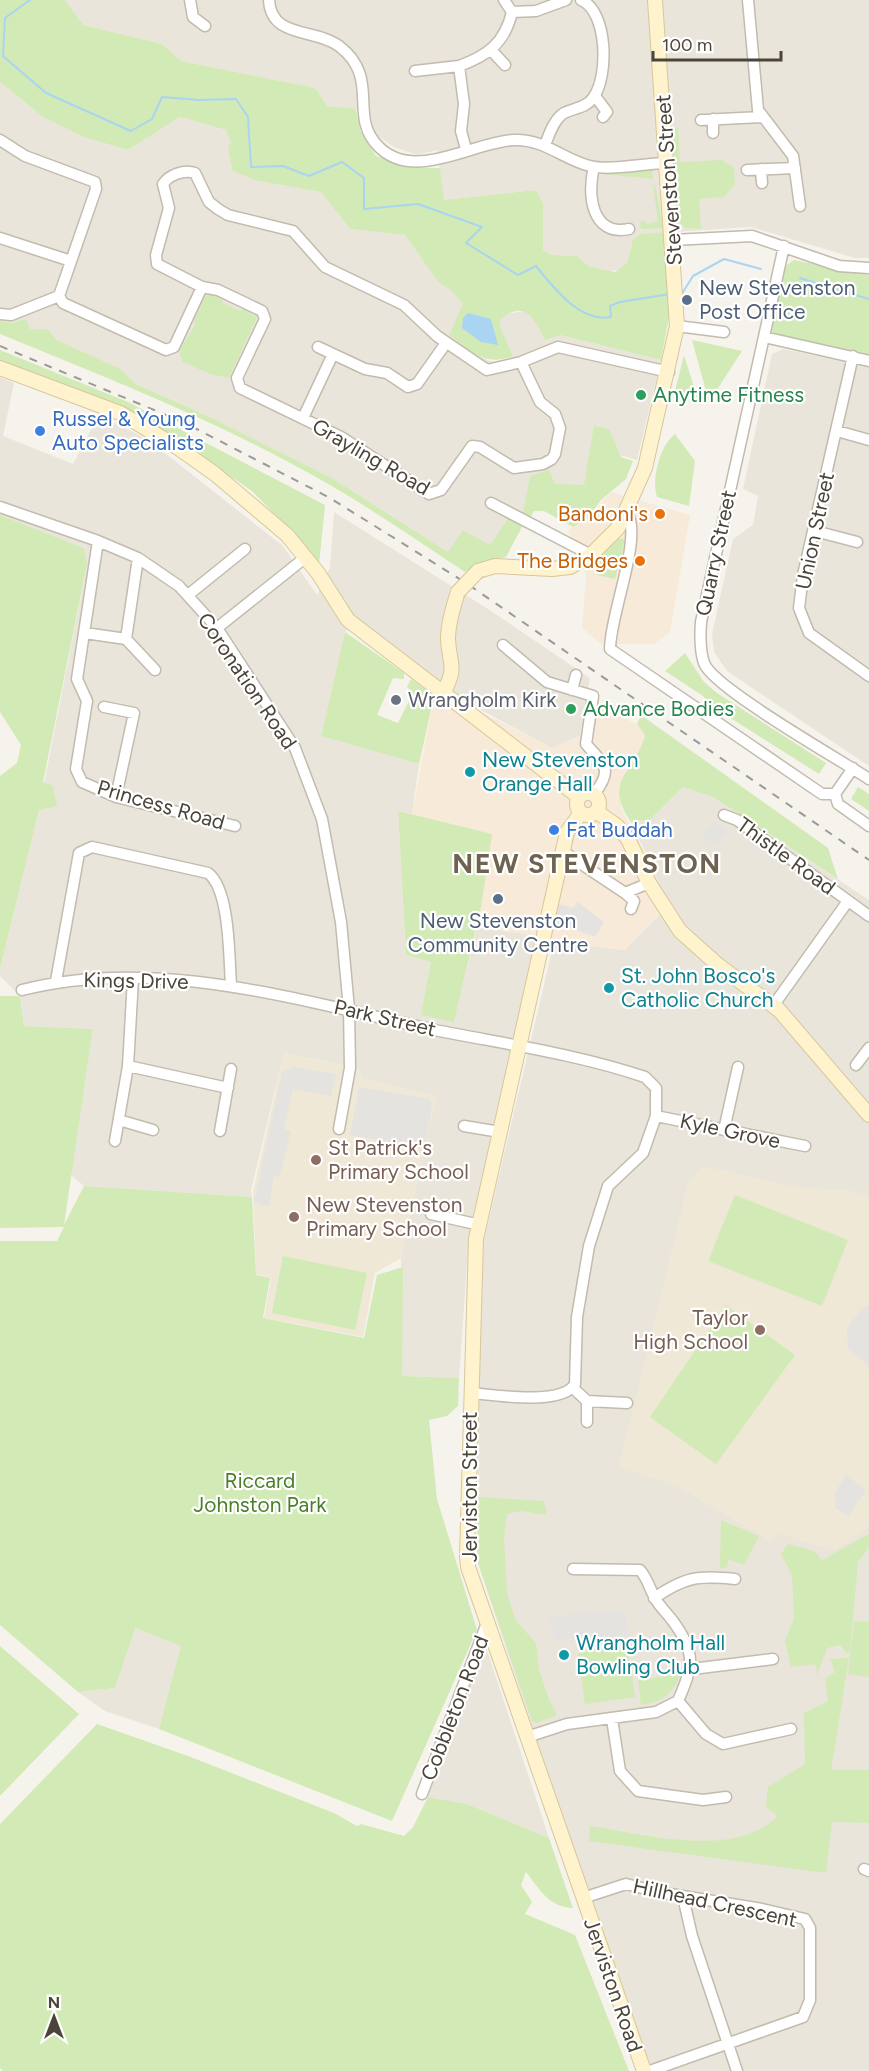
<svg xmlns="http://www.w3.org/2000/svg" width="869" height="2071" font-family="Figtree,sans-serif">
<rect width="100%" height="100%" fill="#f6f3ec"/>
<path fill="#eae5da" d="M65 0H869V258H855L751 227 641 234 633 239 627 263 622 269 604 272 590 267 577 256 552 255 543 250V203L536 190 444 200 437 150 417 155 394 147 375 134 369 111 326 106 315 88 181 61 162 44 83 25Z
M0 82 43 117 86 138 128 150 180 117 226 130 258 181 321 192 350 229 405 235 438 282 454 292 463 304 481 357 490 361 498 362 513 356 501 329 500 320 507 314 525 311 560 335 661 360 637 460 592 447 584 486 523 514 513 510 490 545 448 552 332 478 210 417 136 384 121 369 57 340 48 329H30L26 319 11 323 0 321Z
M783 349 869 367V766L727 671 714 652 712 634 733 539 753 525 758 496 743 489 772 354Z
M0 377 14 383 3 436 73 464 99 415 147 439 283 546 317 595 330 568 334 512 491 611 590 678 580 736 552 748 427 681 357 620 345 632 321 736 419 764 412 814 398 811 406 955 431 962 422 1015 454 1021 477 927 539 936 469 1234 459 1378 401 1376V1258L436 1096 362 1079 359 1068 284 1053 251 1190 252 1197 84 1186 71 1175 93 1029 24 1026 20 996 0 976V969L39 810 87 564 84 548 0 515Z
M683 787 713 797 869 900V2071H650L575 1858 477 1560 480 1257 554 942 625 950 667 907 649 860 631 822 651 819Z
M134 1628 182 1646 159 1729 105 1711 78 1692 115 1688Z
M484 1641 549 1838 467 1804 428 1797Z"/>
<path fill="#f7ead8" d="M611 492 690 515 670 632 654 644H601L582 628 586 576 568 530 588 518Z
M440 691 552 748 580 736 586 702 637 724 645 735 643 746 626 768 620 788 621 808 649 860 667 906 625 950 554 942 539 936 477 927 481 907 412 814 434 696Z"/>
<path fill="#efe8d6" d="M284 1053 359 1068 362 1079 437 1096 401 1258 375 1273 363 1337 264 1318 271 1278 256 1274 253 1192Z
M702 1166 802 1188 848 1190 869 1195V1527L834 1551 781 1534 770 1541 678 1487 619 1466 688 1183Z"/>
<path fill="#d2eab5" d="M0 0H65L83 25 162 44 181 61 315 88 327 106 356 109 360 130 376 156 412 168H440L444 200 536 190 543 203V250L552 255 577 256 590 267 615 272 627 263 633 239 641 234 665 232 671 306 661 360 560 335 545 340C535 319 525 298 500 320L501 329 513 356C484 367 472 351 449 335L463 304 453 292 438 282 405 235 350 229 321 192 258 181 233 171 228 148 231 142 226 130 180 117 128 150 86 138 43 117 0 82Z
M672 128H678L680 162 722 160 734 168 735 184 724 197 699 199 701 229 685 228 680 223Z
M652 169 653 179 603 174 605 172Z
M653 185H655L663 228 641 229 640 223 643 220 647 224 658 221Z
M794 260 869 275V355L771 333 784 267Z
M212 294 222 299 223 303 240 311 243 309 257 317 229 378 210 374 183 362 179 351 195 325 194 320 205 296Z
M26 319 30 329H48L57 340 121 369 136 384 210 417 332 478 448 552 463 530 490 545 508 518 523 525 506 557 484 561 465 572C418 541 372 509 323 481 220 422 110 379 0 334V321L11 323Z
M692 340 742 351 709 402Z
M0 350 128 402 325 505 319 565 299 539 252 491 155 426 0 362Z
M684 355 697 397 675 391Z
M594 426 609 429 621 457 633 461 626 479 601 500 588 518 573 527 544 511H534L530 518 523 514 530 476 549 470 555 484 584 485Z
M675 434 695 461 689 506 657 497C651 480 660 445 675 434Z
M0 515 84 548 87 564 43 782 53 786 57 806 39 810 0 969V776L17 763 21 745 0 712Z
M620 538 625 540 615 579 597 575 588 563Z
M345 632 404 673V679L393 678 377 715 398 723 413 693 407 687 411 679 434 696 419 764 321 736Z
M685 653 704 682 717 693 826 763 819 774 710 705 703 696 665 671Z
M641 715 828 848 838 879 713 797 683 787 651 819 631 822C601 780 637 770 645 735L637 724Z
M858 787 869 794V811L851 799Z
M398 811 492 834 481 907 454 1022 421 1015 431 962 406 955Z
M0 996H20L24 1026 93 1029 64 1225 84 1186 252 1197 256 1275 270 1278 263 1318 364 1338 377 1275 403 1267 402 1376 459 1378 458 1406 447 1416 429 1420 437 1499 477 1630 392 1821 159 1729 181 1646 135 1628 115 1688 78 1692 0 1625V1241H57L64 1227 0 1228Z
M735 1195 848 1240 822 1306 708 1261Z
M283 1256 367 1273 355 1330 272 1313Z
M726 1305 795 1355 716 1464 650 1417Z
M478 1497 544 1501 547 1515 521 1511 507 1514 504 1537 507 1594 516 1621 536 1643 539 1669 548 1697 557 1715 536 1723 532 1721 477 1560Z
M721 1520 759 1536 744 1565 728 1559 727 1567 720 1569Z
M869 1534V1547L858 1562 850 1651 846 1653 840 1645 827 1648 817 1675 816 1664 791 1667 785 1641 794 1619 792 1575 781 1554 788 1544 814 1551 822 1560Z
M854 1621 869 1622V1677L848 1674Z
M0 1646 79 1714 0 1796Z
M628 1647 635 1697 585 1704 578 1653Z
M849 1658 831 1770H869V1823L832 1822 826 1873 589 1841 590 1826C646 1834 733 1860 778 1816L766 1807 768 1787 805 1764 804 1713 828 1701 825 1678 835 1672 830 1659Z
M681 1674C673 1694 662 1702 641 1705L638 1680Z
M97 1724 188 1756 334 1813 357 1826 361 1824 404 1836 413 1827 428 1797 467 1804 549 1838 573 1908C549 1907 540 1890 526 1872L521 1885 532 1902 525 1914 575 1935 629 2071H3L0 2068V1824Z"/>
<path fill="#e5e3e0" d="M713 820 728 831 716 847 701 836Z
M578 902 604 922 595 937 555 922 559 904 573 908Z
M295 1067 336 1074 331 1096 293 1089 284 1129 291 1131 280 1177 274 1176 269 1206 254 1202 282 1072Z
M359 1087 429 1099 432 1107 426 1143 421 1148 350 1135Z
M869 1306V1366L848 1349 847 1328 862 1308Z
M846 1475 866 1490 848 1516 835 1508V1492Z
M625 1610 629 1635 573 1642 572 1638 554 1640 550 1616Z"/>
<path fill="#a9d4f2" d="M468 313 491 319 498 345 481 342 462 328 463 318Z"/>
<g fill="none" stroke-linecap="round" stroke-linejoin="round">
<path stroke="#a9d4f2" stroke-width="2" d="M30 0 5 18 3 56 46 93 131 131 152 119 162 97 199 100 236 99 248 117 251 167 283 166 309 176 342 162 364 178V209L418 204 482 227 466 243 518 275 536 266C554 288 580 323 611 317L610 306 620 302 670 294
M800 278 869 299
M679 293 683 292 693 276 724 259 761 269"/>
<g stroke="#c2bbae" stroke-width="13">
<path id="minor" d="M190 0 193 17 205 26
M269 0C271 39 315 28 339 46 382 79 347 116 379 147 414 182 471 143 513 140 543 138 564 160 590 166 611 171 645 163 668 163
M748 0 758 110 793 156 800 206
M512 12 536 11 566 0
M492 51 505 65
M415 71 459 66
M595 96 607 112 603 117
M713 119V133
M701 120 762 117
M0 140 25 156 95 182 96 189 59 296 63 303 166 350 174 347 202 287
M545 145C549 135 554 119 564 113 574 108 586 108 593 98 609 77 608 11 581 0
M466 149 461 131 464 104 459 66C487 56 505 43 512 12L504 0
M594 167C587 193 591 237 629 229
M761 169 762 183
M747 170 795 168
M0 238 71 261
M673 240 752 236 839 266 869 268
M784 246 701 622C700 635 700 651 704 663 713 688 841 760 869 779
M0 314 11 315 59 296
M677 326 724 332
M764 337 869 361
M318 347 365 369 387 373 408 387 417 384 446 343
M853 356 803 575 799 608 809 633 869 676
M521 362 540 402 555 414 560 428 555 454 552 459 543 464 514 468 480 447 472 446 441 490 429 494 341 437 240 388 237 378 265 319 262 311 218 290 202 287 157 264 156 255 169 208 163 184C169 175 184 169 195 173L209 202 218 209 228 215 293 231 325 267 404 305 437 336 487 370 521 362 558 347 669 372
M303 418 333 354
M837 431 869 440
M491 503 591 555
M0 507 98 541 138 558 179 586 217 628 295 748 322 819 341 922 349 1009 350 1068 339 1129
M627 513C643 537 610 614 610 649L822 794H835L838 804 869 826
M815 531 857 542
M98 541 77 679 87 701 76 769 82 782 116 797 235 826
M188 595 245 549
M217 628 306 557
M85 633 126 639 138 558
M126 639 155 670
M503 645 547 682 593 696 586 744C604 765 614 769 594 794
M572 690 576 675
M104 707 134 713 116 797
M835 794 853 768
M724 815 737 820 869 916
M562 851 625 893 649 883
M625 893 634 901 631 909
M56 981 79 853 92 847 208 873C230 889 229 958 231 985
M22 990C157 955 304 1002 435 1030 505 1044 577 1054 645 1077L656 1088V1116L643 1153 608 1186 589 1246 577 1317 575 1384C562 1406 494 1395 471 1393
M773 1006 848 901
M856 1065 869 1048
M128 1066 228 1088
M656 1116 805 1146
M119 1120 153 1130
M464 1126 500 1132
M724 1130 738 1067
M220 1131 231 1069
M115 1141 128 1066 133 979
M431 1214 480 1225
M573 1388 587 1401 627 1403
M587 1422V1401
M654 1598C685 1577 698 1575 735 1579
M692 1669 773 1659
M678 1701 706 1734 723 1744 791 1729
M612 1719 620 1771 638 1791 703 1800 726 1797
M527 1737 567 1724 656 1712 678 1701C693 1666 697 1653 672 1620 667 1613 659 1606 655 1598 649 1588 648 1579 640 1570L573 1569
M422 1794 487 1623
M864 1869 869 1871
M683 1897 692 1936 737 2071
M583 1898 626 1884 658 1892 762 1909 805 1919 810 1928V2000L803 2017 650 2071"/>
</g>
<g stroke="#d6c79b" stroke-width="16">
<path id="secondary" d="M0 368 120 413 174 445 215 474 287 535 318 573 348 620 579 797
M478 571 495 566 552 569 570 567 591 555 618 528 645 468 677 326 655 0
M443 693C458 666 449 665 448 639 448 623 453 607 458 592
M577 804a11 11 0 1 1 22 0a11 11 0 1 1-22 0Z
M596 811 617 826 628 839 649 883 680 931 718 965 779 1010 869 1115
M581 813 567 832 476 1239 467 1557 468 1567 644 2071"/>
</g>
<use href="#minor" stroke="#fff" stroke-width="10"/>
<use href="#secondary" stroke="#fff3cd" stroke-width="14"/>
<path stroke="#9a9a9a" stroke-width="2" stroke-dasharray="8 8" stroke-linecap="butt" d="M0 346 183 422 330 498 466 583 869 860"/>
<g stroke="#d6c79b" stroke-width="16" stroke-linecap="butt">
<path id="secondary-bridge" d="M458 592 478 571"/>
</g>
<use href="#secondary-bridge" stroke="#fff3cd" stroke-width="14"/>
</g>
<g fill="#5c6f8a" stroke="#fff" stroke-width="2">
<circle cx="687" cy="300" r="6"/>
<circle cx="498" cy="899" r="6"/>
</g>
<g fill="#2e9e5b" stroke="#fff" stroke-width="2">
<circle cx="641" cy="395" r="6"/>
<circle cx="571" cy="709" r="6"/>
</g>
<g fill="#3f7fe0" stroke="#fff" stroke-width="2">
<circle cx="40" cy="431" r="6"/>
<circle cx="554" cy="830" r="6"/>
</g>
<g fill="#e8710a" stroke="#fff" stroke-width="2">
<circle cx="660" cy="514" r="6"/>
<circle cx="640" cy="561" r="6"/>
</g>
<circle fill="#6b7280" stroke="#fff" stroke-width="2" cx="396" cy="700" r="6"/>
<g fill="#0f9aa8" stroke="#fff" stroke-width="2">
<circle cx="470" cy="772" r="6"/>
<circle cx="609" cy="988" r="6"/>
<circle cx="564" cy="1655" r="6"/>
</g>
<g fill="#8d6e63" stroke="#fff" stroke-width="2">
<circle cx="316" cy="1160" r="6"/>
<circle cx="294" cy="1217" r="6"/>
<circle cx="760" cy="1330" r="6"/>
</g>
<g text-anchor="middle" stroke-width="4.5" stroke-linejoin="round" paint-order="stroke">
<g font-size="21" fill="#4b4439" stroke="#fff">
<text transform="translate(669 180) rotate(-94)" y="7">Stevenston Street</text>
<text transform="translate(371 457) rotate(30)" y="7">Grayling Road</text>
<text transform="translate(815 531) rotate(-78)" y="7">Union Street</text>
<text transform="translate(716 553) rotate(-78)" y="7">Quarry Street</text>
<text transform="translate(247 681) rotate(56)" y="7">Coronation Road</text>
<text transform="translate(161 805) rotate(16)" y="7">Princess Road</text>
<text transform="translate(786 856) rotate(36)" y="7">Thistle Road</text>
<text transform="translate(136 981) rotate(1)" y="7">Kings Drive</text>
<text transform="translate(385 1018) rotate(13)" y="7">Park Street</text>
<text transform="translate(730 1131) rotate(12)" y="7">Kyle Grove</text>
<text transform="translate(470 1487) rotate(-90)" y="7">Jerviston Street</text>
<text transform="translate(455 1708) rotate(-69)" y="7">Cobbleton Road</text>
<text transform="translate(715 1903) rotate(12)" y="7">Hillhead Crescent</text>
<text transform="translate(613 1985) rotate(71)" y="7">Jerviston Road</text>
</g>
<g font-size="21" fill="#4e5e75" stroke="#fff" text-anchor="start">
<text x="699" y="295">New Stevenston<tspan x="699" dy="24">Post Office</tspan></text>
<text x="498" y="928" text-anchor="middle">New Stevenston<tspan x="498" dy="24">Community Centre</tspan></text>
</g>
<g font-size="21" fill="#27864d" stroke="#fff" text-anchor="start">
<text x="653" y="402">Anytime Fitness</text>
<text x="583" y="716">Advance Bodies</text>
</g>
<g font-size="21" fill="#366cbe" stroke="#fff" text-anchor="start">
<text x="52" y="426">Russel &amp; Young<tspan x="52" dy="24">Auto Specialists</tspan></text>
<text x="566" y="837">Fat Buddah</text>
</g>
<g font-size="21" fill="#c56008" stroke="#fff" text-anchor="end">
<text x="648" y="521">Bandoni's</text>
<text x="628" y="568">The Bridges</text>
</g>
<g font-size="21" fill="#5b616d" stroke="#fff" text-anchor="start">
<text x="408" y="707">Wrangholm Kirk</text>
</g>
<g font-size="21" fill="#0d838f" stroke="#fff" text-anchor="start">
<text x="482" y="767">New Stevenston<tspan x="482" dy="24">Orange Hall</tspan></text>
<text x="621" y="983">St. John Bosco's<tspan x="621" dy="24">Catholic Church</tspan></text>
<text x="576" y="1650">Wrangholm Hall<tspan x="576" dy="24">Bowling Club</tspan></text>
</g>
<g font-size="21" fill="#785e54" stroke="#fff" text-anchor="start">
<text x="328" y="1155">St Patrick's<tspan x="328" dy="24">Primary School</tspan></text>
<text x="306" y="1212">New Stevenston<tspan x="306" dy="24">Primary School</tspan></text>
<text x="748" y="1325" text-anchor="end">Taylor<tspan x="748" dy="24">High School</tspan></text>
</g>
<g font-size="21" fill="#4a7f2a" stroke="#fff">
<text x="260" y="1488">Riccard<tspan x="260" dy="24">Johnston Park</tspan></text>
</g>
<g font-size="27" font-weight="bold" letter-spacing="1.5" fill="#6e6250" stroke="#fff">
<text x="587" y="873">NEW STEVENSTON</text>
</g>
</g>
<g transform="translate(54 2017)" stroke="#ffffff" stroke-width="4.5" paint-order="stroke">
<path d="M0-4.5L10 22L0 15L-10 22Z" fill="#4b4439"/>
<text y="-9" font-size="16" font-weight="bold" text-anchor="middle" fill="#4b4439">N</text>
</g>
<path d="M653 51v9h128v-9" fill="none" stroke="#4b4439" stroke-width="3"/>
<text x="662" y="51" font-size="18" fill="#4b4439" stroke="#ffffff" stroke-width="4.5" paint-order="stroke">100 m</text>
</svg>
